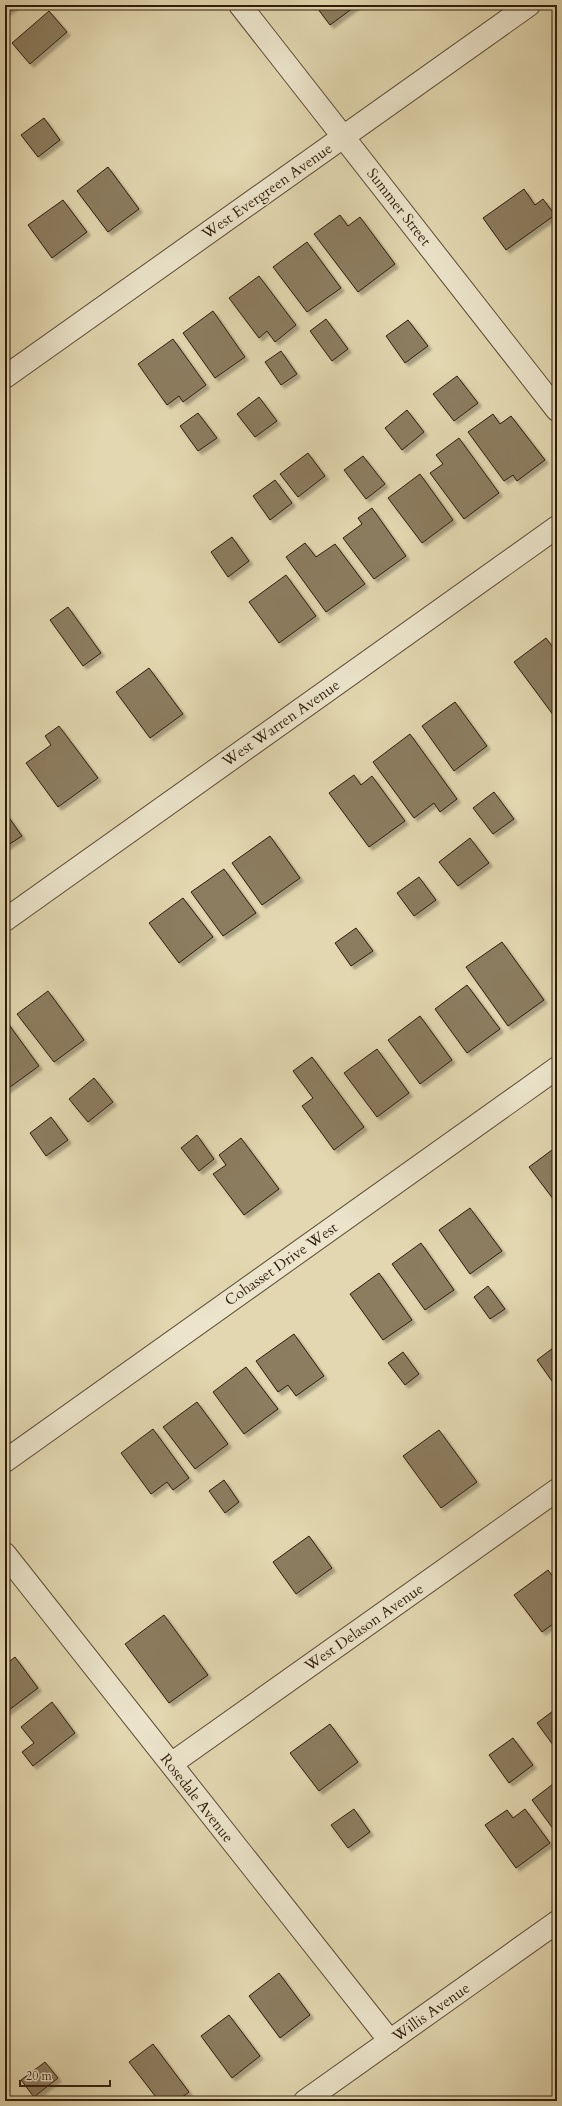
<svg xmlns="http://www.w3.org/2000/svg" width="562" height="2106" font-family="Cardo,serif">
<defs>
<filter id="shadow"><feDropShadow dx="3.5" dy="3.5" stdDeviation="1" flood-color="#0004"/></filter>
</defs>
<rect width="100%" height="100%" fill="#e2d7b0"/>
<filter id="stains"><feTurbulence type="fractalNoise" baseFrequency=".005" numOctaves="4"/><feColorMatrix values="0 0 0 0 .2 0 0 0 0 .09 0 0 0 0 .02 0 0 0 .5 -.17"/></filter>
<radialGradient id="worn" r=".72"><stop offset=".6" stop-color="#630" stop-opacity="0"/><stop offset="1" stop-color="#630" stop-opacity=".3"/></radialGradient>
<path fill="#8c7d61" stroke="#2f1c0b" filter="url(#shadow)" d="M5 5H16L5 13Z
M315 5H357L330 25Z
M49 11 67 32 30 64 12 43Z
M44 118 60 140 38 157 21 135Z
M108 167 139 209 108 232 77 191Z
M524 189 535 205 543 199 555 215 506 250 483 218Z
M63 200 87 232 52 258 28 225Z
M340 215 348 226 360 217 395 264 358 292 314 234Z
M307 242 341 288 307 312 273 267Z
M259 276 296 325 275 342 267 331 259 338 229 298Z
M213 311 245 357 215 378 183 333Z
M326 319 348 349 332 361 310 331Z
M408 320 428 346 405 363 386 336Z
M173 339 206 385 183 402 179 396 167 405 138 364Z
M281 351 297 374 281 385 265 362Z
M457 376 478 403 454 421 433 394Z
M259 397 277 421 255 437 237 414Z
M407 410 424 432 402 450 385 428Z
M198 413 217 438 198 451 180 426Z
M493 414 500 424 511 416 545 460 517 481 513 475 504 481 468 432Z
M459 438 499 493 464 519 430 473 443 464 436 455Z
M308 453 325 476 298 497 280 474Z
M363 456 385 484 366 499 344 470Z
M420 474 453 520 422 543 388 498Z
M275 480 292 503 270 520 253 496Z
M372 508 406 556 374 579 343 538 362 524 358 518Z
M232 537 249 561 228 577 211 552Z
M305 543 316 557 335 544 365 584 326 612 286 557Z
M286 575 316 616 279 643 249 602Z
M68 607 101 653 83 666 50 620Z
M557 629V638L553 632Z
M546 638 557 653V713L554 716 514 662Z
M149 668 183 714 150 738 116 692Z
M455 702 487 746 454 771 422 726Z
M59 726 98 778 58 807 26 763 51 745 45 736Z
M410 734 457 799 440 812 434 803 414 818 373 762Z
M354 775 361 785 372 776 405 821 369 847 329 793Z
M494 792 514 819 493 834 473 808Z
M5 812 22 836 5 847Z
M270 836 300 878 262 905 232 863Z
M470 838 489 863 458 886 439 862Z
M224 869 256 913 223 936 191 892Z
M419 877 436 900 414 916 397 893Z
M183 898 213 937 179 963 149 923Z
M356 928 373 951 351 966 335 943Z
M502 942 544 1000 508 1026 466 967Z
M467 985 500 1029 467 1053 435 1009Z
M48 991 84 1040 54 1062 17 1014Z
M420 1016 452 1060 420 1084 388 1040Z
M7 1022 39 1066 6 1090 5 1024Z
M377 1049 409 1093 377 1117 344 1073Z
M312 1057 364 1127 334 1150 302 1106 313 1098 293 1071Z
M94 1078 113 1102 88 1122 69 1099Z
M51 1117 68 1140 46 1156 30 1133Z
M197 1135 214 1159 199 1171 181 1148Z
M241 1138 279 1189 244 1215 213 1174 226 1165 219 1155Z
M556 1147 557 1149V1204L529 1167Z
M470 1208 502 1251 470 1274 439 1230Z
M421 1243 454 1290 425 1310 392 1264Z
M379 1273 412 1320 383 1340 350 1294Z
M488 1286 505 1309 490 1319 474 1297Z
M294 1334 324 1376 296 1396 288 1385 278 1392 256 1361Z
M557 1345V1388L537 1360Z
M403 1352 419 1374 405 1385 388 1363Z
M246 1367 278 1409 244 1434 213 1392Z
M197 1402 228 1444 195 1469 163 1427Z
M153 1429 189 1478 173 1490 167 1482 151 1494 121 1453Z
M439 1430 477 1482 441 1508 403 1456Z
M224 1480 239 1502 225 1513 209 1491Z
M309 1536 332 1568 296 1594 273 1562Z
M548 1570 557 1582V1621L542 1632 514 1595Z
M164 1615 208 1675 169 1703 125 1644Z
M15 1657 38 1688 5 1713V1665Z
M557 1658V1667L553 1661Z
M52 1702 75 1733 33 1766 22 1752 34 1743 21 1727Z
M557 1708V1748L556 1749 537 1723Z
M330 1724 358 1762 319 1791 290 1753Z
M513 1738 533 1765 509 1783 489 1755Z
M557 1781V1834L532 1800Z
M354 1809 370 1832 348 1848 331 1825Z
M525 1809 550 1843 516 1868 485 1825 507 1810 513 1818Z
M279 1973 310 2015 280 2038 249 1996Z
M229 2015 260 2056 232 2078 201 2036Z
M153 2044 189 2092 177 2101H159L129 2062Z
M45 2062 58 2078 34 2097 21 2080Z"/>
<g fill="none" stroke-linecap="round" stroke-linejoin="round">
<g stroke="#5c4b34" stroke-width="24">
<path id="minor" d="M240 5 557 410
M5 377 529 5
M5 920 557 527
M5 1461 557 1068
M5 1554 390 2041
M171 1764 557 1490
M305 2101 557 1922"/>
</g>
<use href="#minor" stroke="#ece5cc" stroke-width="22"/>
</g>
<g text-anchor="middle" stroke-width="3.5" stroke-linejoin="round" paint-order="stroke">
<g font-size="15" fill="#2f1c0b" stroke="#ece5cc">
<text transform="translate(267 191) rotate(-35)" y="5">West Evergreen Avenue</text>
<text transform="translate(399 207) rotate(52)" y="5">Summer Street</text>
<text transform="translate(281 723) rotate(-35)" y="5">West Warren Avenue</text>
<text transform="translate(281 1264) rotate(-35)" y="5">Cohasset Drive West</text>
<text transform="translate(364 1627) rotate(-35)" y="5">West Delason Avenue</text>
<text transform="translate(197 1798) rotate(52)" y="5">Rosedale Avenue</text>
<text transform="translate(431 2012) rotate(-35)" y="5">Willis Avenue</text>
</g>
</g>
<rect width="562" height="2106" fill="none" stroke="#e2d7b0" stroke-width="20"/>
<rect x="6" y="6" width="550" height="2094" fill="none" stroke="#2f1c0b" stroke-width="2"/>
<rect x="10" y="10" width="542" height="2086" fill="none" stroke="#2f1c0b"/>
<path d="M20 2080v6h90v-6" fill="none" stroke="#2f1c0b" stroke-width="2"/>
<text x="26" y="2080" font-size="12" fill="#2f1c0b" stroke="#ece5cc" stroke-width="3" paint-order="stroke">20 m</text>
<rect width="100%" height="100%" filter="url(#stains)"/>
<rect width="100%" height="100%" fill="url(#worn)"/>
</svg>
